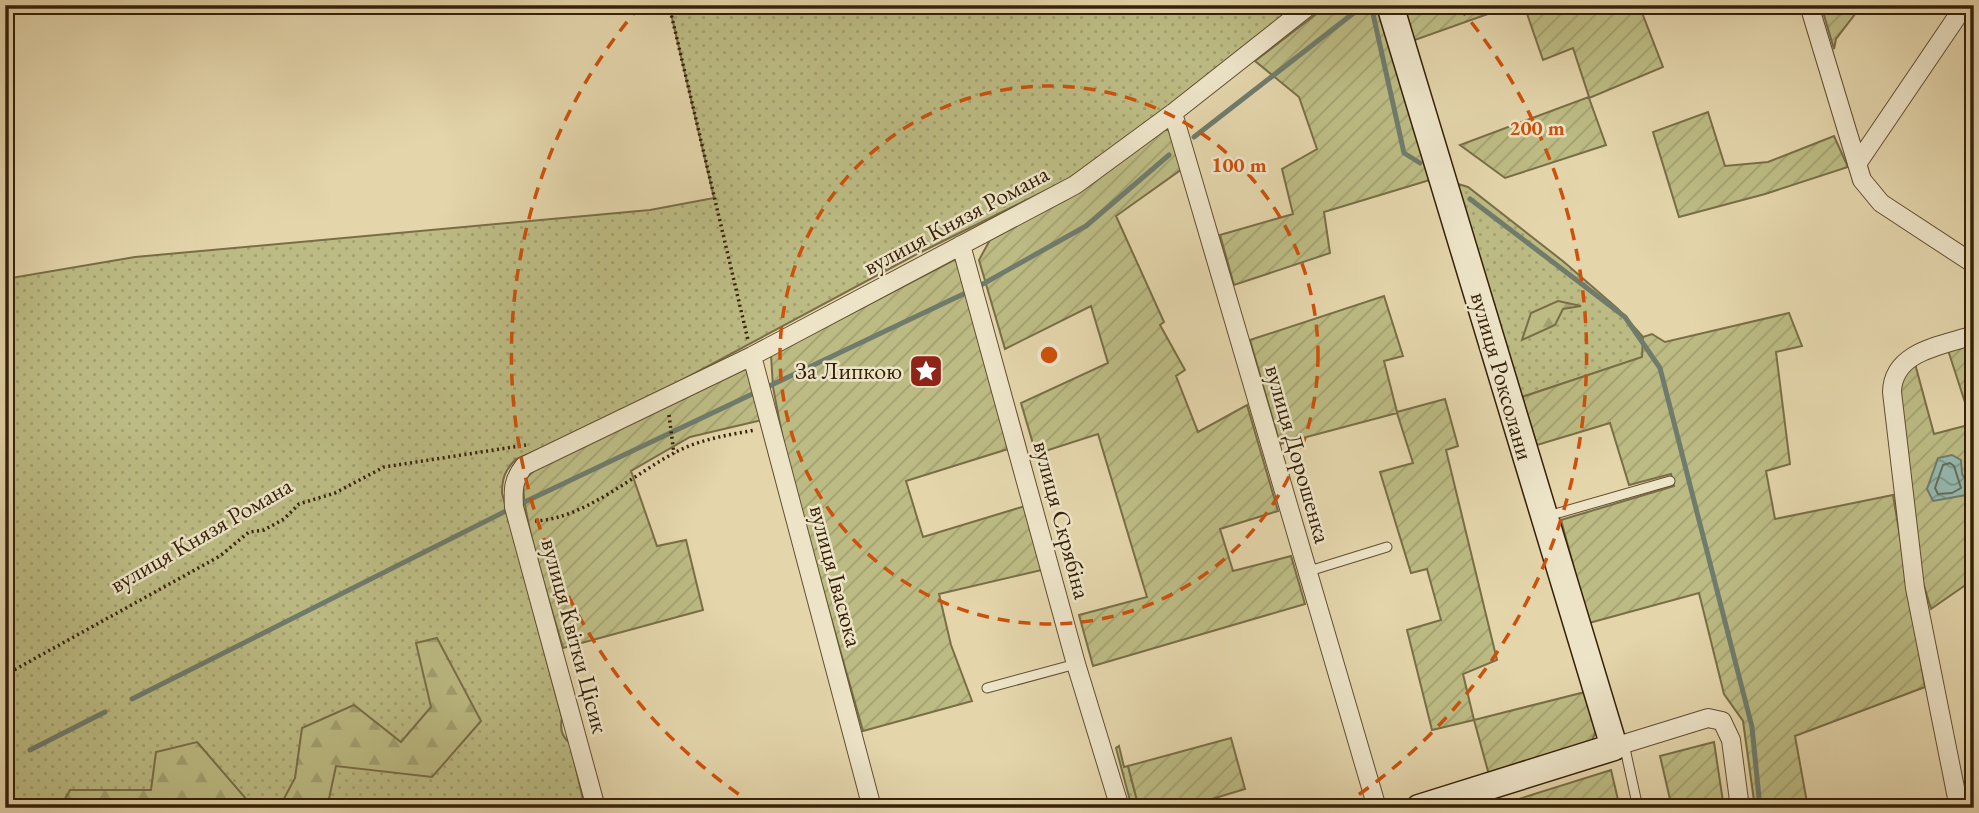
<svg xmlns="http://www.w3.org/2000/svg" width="1979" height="813" font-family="'EB Garamond',serif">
<defs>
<pattern id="grass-dots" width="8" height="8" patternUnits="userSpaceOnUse" patternTransform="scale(1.75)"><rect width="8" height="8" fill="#bcbb83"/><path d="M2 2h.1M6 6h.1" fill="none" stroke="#a2a070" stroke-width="1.8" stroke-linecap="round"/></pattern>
<pattern id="forest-firs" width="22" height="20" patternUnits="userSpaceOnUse" patternTransform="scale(1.75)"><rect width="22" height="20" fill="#bcbb83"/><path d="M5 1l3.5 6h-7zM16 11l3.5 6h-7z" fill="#a2a070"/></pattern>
<pattern id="garden-furrows" width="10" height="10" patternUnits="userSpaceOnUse" patternTransform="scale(1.75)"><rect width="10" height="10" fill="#bcbb83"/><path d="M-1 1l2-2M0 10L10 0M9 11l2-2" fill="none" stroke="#a2a070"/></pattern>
<pattern id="water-waves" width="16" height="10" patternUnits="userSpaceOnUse" patternTransform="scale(1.75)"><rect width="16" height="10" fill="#95b8ae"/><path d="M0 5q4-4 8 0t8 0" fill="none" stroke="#7a958c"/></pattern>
</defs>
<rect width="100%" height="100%" fill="#e4d5ab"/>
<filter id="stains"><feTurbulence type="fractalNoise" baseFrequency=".00286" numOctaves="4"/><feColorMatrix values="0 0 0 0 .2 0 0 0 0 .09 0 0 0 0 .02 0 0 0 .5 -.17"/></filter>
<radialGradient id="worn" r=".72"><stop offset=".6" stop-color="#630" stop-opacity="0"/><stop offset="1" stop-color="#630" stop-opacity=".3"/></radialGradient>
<path fill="url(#grass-dots)" stroke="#796e46" stroke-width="2" d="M669 5H1296L1132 135 1065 181 915 255 602 423 516 459C505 470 502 478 502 493L562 718C560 728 561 736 570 743L585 808H5V279L135 257 650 210 714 198Z
M1458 184 1468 187 1564 262 1618 309 1643 337V357L1522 397 1455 187Z
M1119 746 1124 767 1128 766 1139 808H1132L1116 748Z"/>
<path fill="url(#forest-firs)" stroke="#796e46" stroke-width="2" d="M1558 301 1581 306 1563 309 1555 325 1522 340 1531 313Z
M437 638 481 721 432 777 336 766 327 808H279L295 778 302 728 354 705 401 742 431 707 416 643Z
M197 742 254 808H60L70 790H151L156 752Z"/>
<path fill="url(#garden-furrows)" stroke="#796e46" stroke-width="2" d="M1328 5H1381L1433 179 1324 212 1330 253 1234 285 1220 235 1293 214 1282 169 1317 149 1299 97 1255 61Z
M1401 5H1513L1412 41Z
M1524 5H1639L1663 67 1589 98 1606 145 1505 178 1460 145 1589 97 1573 48 1543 60Z
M1821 5H1862L1836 39 1834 49Z
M1708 112 1725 166 1768 162 1834 136 1848 167 1765 194 1679 217 1653 132Z
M1162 130H1169L1182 169 1116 216 1164 322 1160 325 1185 370 1176 376 1198 432 1247 405 1278 511 1220 529 1233 571 1291 556 1305 604 1093 666 1079 615 1147 597 1098 434 1036 454 1021 403 1108 363 1091 306 1005 349 979 260 991 238 1066 200Z
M954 260 960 264 1008 449 906 481 923 537 1025 506 1046 569 939 594 951 645 972 701 863 731 788 466 773 387 771 355Z
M1384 296 1403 356 1384 361 1397 412 1445 399 1458 446 1446 450 1497 660 1463 674 1474 720 1585 692 1596 732 1590 744 1489 775 1474 720 1432 730 1407 630 1441 620 1427 569 1411 573 1380 472 1413 463 1397 413 1280 444 1250 340Z
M1789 313 1802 346 1776 352 1790 464 1766 471 1775 519 1893 495 1925 687 1795 736 1808 808H1755L1743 721 1724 694 1699 593 1589 623 1561 520 1674 486 1671 474 1629 485 1610 423 1537 445 1522 397 1642 357 1643 337 1652 334 1665 342Z
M1974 338V591L1967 584 1931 609 1922 579 1899 390 1905 369 1914 360 1934 434 1972 424 1947 347Z
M747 368 762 420 690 437 631 471 657 546 686 540 703 610 563 648C554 616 518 505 524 480L537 468Z
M1231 738 1245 789 1182 808H1139L1128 766Z
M1714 742 1724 808H1672L1660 756Z
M1611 770 1620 808H1490Z"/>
<path fill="url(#water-waves)" stroke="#6f7c6c" stroke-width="2" d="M1952 455 1961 460 1962 474 1969 486 1966 495 1933 501 1927 489 1938 458Z"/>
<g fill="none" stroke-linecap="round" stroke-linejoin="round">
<path stroke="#666c5b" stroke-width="2" d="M1950 463 1954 466 1961 488 1952 493 1938 494 1935 488 1943 465Z"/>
<path stroke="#6f7c6c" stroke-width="5" d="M1371 5 1404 153 1420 163
M1194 137 1364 5
M1470 199 1625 317 1660 368 1752 727 1760 808
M132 699 514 507 974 289 1086 226 1169 155
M30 750 105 712"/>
<g stroke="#624e31" stroke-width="11">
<path id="lane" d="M1548 516 1670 481
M1306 572 1387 547
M987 688 1076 664
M1624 744 1638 808"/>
</g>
<g stroke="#624e31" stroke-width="20">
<path id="street" d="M1809 5 1862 180 1881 203 1974 264
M1173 113 1377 808
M1857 164 1965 5
M961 245 1076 664 1120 808
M752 356 872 808
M1614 747 1708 718 1722 721 1731 740 1740 808
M596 808 514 507C513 489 513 480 524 466L752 356 1075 185 1173 113 1310 5
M1959 808 1915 588 1892 392C1893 351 1941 346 1974 335"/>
</g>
<g stroke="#362108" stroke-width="29">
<path id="secondary" d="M1390 5 1614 747 1419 808"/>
</g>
<path stroke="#362108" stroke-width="3.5" stroke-dasharray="2 3.5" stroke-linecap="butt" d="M669 5 748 340
M669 415 674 454
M535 521C584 519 634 474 676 452 701 439 728 435 755 430
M5 675 220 556 249 532 264 530 284 519 299 504 335 493 384 467 526 445"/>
<use href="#lane" stroke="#ede4c8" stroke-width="9"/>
<use href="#street" stroke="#ede4c8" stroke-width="18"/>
<use href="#secondary" stroke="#ede4c8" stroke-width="26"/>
</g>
<g fill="none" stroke="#cd510b" stroke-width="3.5" stroke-dasharray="12 9">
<circle cx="1049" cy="355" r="269"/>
<path d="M756 806A538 538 0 0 1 640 6M1458 6A538 538 0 0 1 1342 806"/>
</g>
<defs>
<g id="sight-square" transform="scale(1.75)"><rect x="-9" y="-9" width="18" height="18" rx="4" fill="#8f2418" stroke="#ede4c8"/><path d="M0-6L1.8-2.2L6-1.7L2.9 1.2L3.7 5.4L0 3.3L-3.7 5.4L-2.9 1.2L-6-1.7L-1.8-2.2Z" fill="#fff"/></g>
</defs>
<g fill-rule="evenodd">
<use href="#sight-square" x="926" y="371"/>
</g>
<g text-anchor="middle" stroke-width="5" stroke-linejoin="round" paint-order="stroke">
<g font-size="24" fill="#362108" stroke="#ede4c8">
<text transform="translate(956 220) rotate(-28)" y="8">вулиця Князя Романа</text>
<text transform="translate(1502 376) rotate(74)" y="8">вулиця Роксолани</text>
<text transform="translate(1298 454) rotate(74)" y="8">вулиця Дорошенка</text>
<text transform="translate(1062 520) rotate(75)" y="8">вулиця Скрябіна</text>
<text transform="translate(201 535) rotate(-30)" y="8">вулиця Князя Романа</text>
<text transform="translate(836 576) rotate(75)" y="8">вулиця Івасюка</text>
<text transform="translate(575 636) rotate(75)" y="8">вулиця Квітки Цісик</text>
</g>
<g font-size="24" fill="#362108" stroke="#ede4c8" text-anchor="end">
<text x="902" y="379">За Липкою</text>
</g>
</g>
<circle cx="1049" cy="355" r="10" fill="#cd510b" stroke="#ede4c8" stroke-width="3.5"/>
<g font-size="21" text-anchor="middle" font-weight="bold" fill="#cd510b" stroke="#ede4c8" stroke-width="5" stroke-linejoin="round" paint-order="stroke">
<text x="1537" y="135">200 m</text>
<text x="1239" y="172">100 m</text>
</g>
<rect width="1979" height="813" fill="none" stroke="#e4d5ab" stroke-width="28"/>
<rect x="7" y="7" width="1965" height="799" fill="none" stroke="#362108" stroke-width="3.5"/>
<rect x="14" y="14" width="1951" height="785" fill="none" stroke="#362108" stroke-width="2"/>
<rect width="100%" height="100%" filter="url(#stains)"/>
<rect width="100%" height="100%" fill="url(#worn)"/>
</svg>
